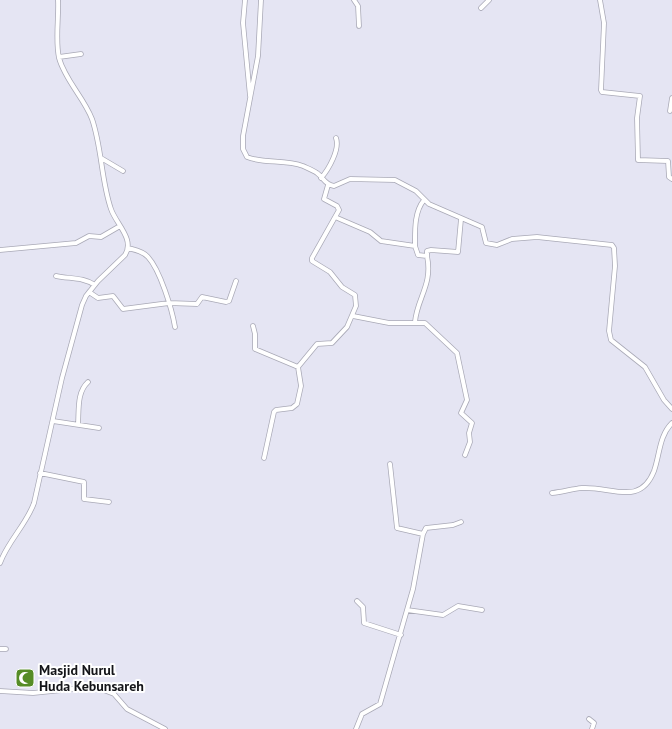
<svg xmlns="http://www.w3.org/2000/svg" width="672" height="729" font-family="'PT Sans',sans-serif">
<rect width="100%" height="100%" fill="#e5e5f3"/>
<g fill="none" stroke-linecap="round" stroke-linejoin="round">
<g stroke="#a9a9b6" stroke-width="5.5">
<path id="minor" d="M245 0 243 23 250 96
M261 0 258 56 243 136V149L247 157C264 164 285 159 303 166 307 168 313 170 317 173 324 178 324 184 334 186L350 179 395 180 416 191 429 204 482 227 486 243 497 245 512 239 537 237 612 245 614 248 615 266 609 331 611 340 645 367 664 400 672 409
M354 0 358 6 359 26
M600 0 604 23 601 90 602 92 640 96 637 118 638 160 668 161 669 177 672 179
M481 8 489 0
M59 57 81 54
M670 111 672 98
M101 158 123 171
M321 178C329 169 340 149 336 138
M335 217 370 232 381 241 415 246 418 255 427 256V251L431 250 458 252 461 219
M415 246C415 231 414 212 424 200
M128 248C135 250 143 251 148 257 160 270 172 309 175 327
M0 250 76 243 89 236 101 237 120 226
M56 276C70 279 83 277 95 285
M89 292 98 298 113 296 123 309 169 303 197 304 202 297 226 302 229 301 236 281
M353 316 389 323H425L457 353 467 400 461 413 472 423 469 433 470 442 465 455
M415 322C417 298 433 285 427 256
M253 326 255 334V349L298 367
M53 421 99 428
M78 424C79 409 77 392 88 382
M264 458 274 412 276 410 292 408 297 404 301 386 298 367 317 344 332 343 347 327 356 306 355 295 342 287 330 272 312 261V258L339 210 337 206 324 199 328 185
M40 473 84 482V499L109 502
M552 493C562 492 572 489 582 488 611 486 640 507 654 471 660 454 659 436 672 423
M423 534 426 528 453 525 461 522
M0 563C8 541 26 525 34 503L62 378 82 305 86 296 98 281 125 255C135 239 116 224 111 209 101 180 102 148 92 119 84 98 65 80 59 58 55 39 59 19 58 0
M357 601 363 607 364 623 401 635
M407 610 443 615 458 606 482 610
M0 649H6
M0 691 33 693 82 688 101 689 114 694 127 709 165 729
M589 719 594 723 592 729
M356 729 362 714 380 704 413 589 423 534 397 528 390 464"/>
</g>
<use href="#minor" stroke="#fff" stroke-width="4"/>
</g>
<defs>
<g id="mosque-square" transform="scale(1)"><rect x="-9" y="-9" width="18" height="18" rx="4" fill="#568c26" stroke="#fff"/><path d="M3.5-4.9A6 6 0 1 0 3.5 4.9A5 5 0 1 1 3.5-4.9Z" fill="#fff"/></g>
</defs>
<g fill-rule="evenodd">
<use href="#mosque-square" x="25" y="678"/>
</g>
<g text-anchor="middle" stroke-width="4" stroke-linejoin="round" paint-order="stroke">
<g font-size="14" font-weight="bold" fill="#141519" stroke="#fff" text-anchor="start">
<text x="39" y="675">Masjid Nurul<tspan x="39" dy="16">Huda Kebunsareh</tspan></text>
</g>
</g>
</svg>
